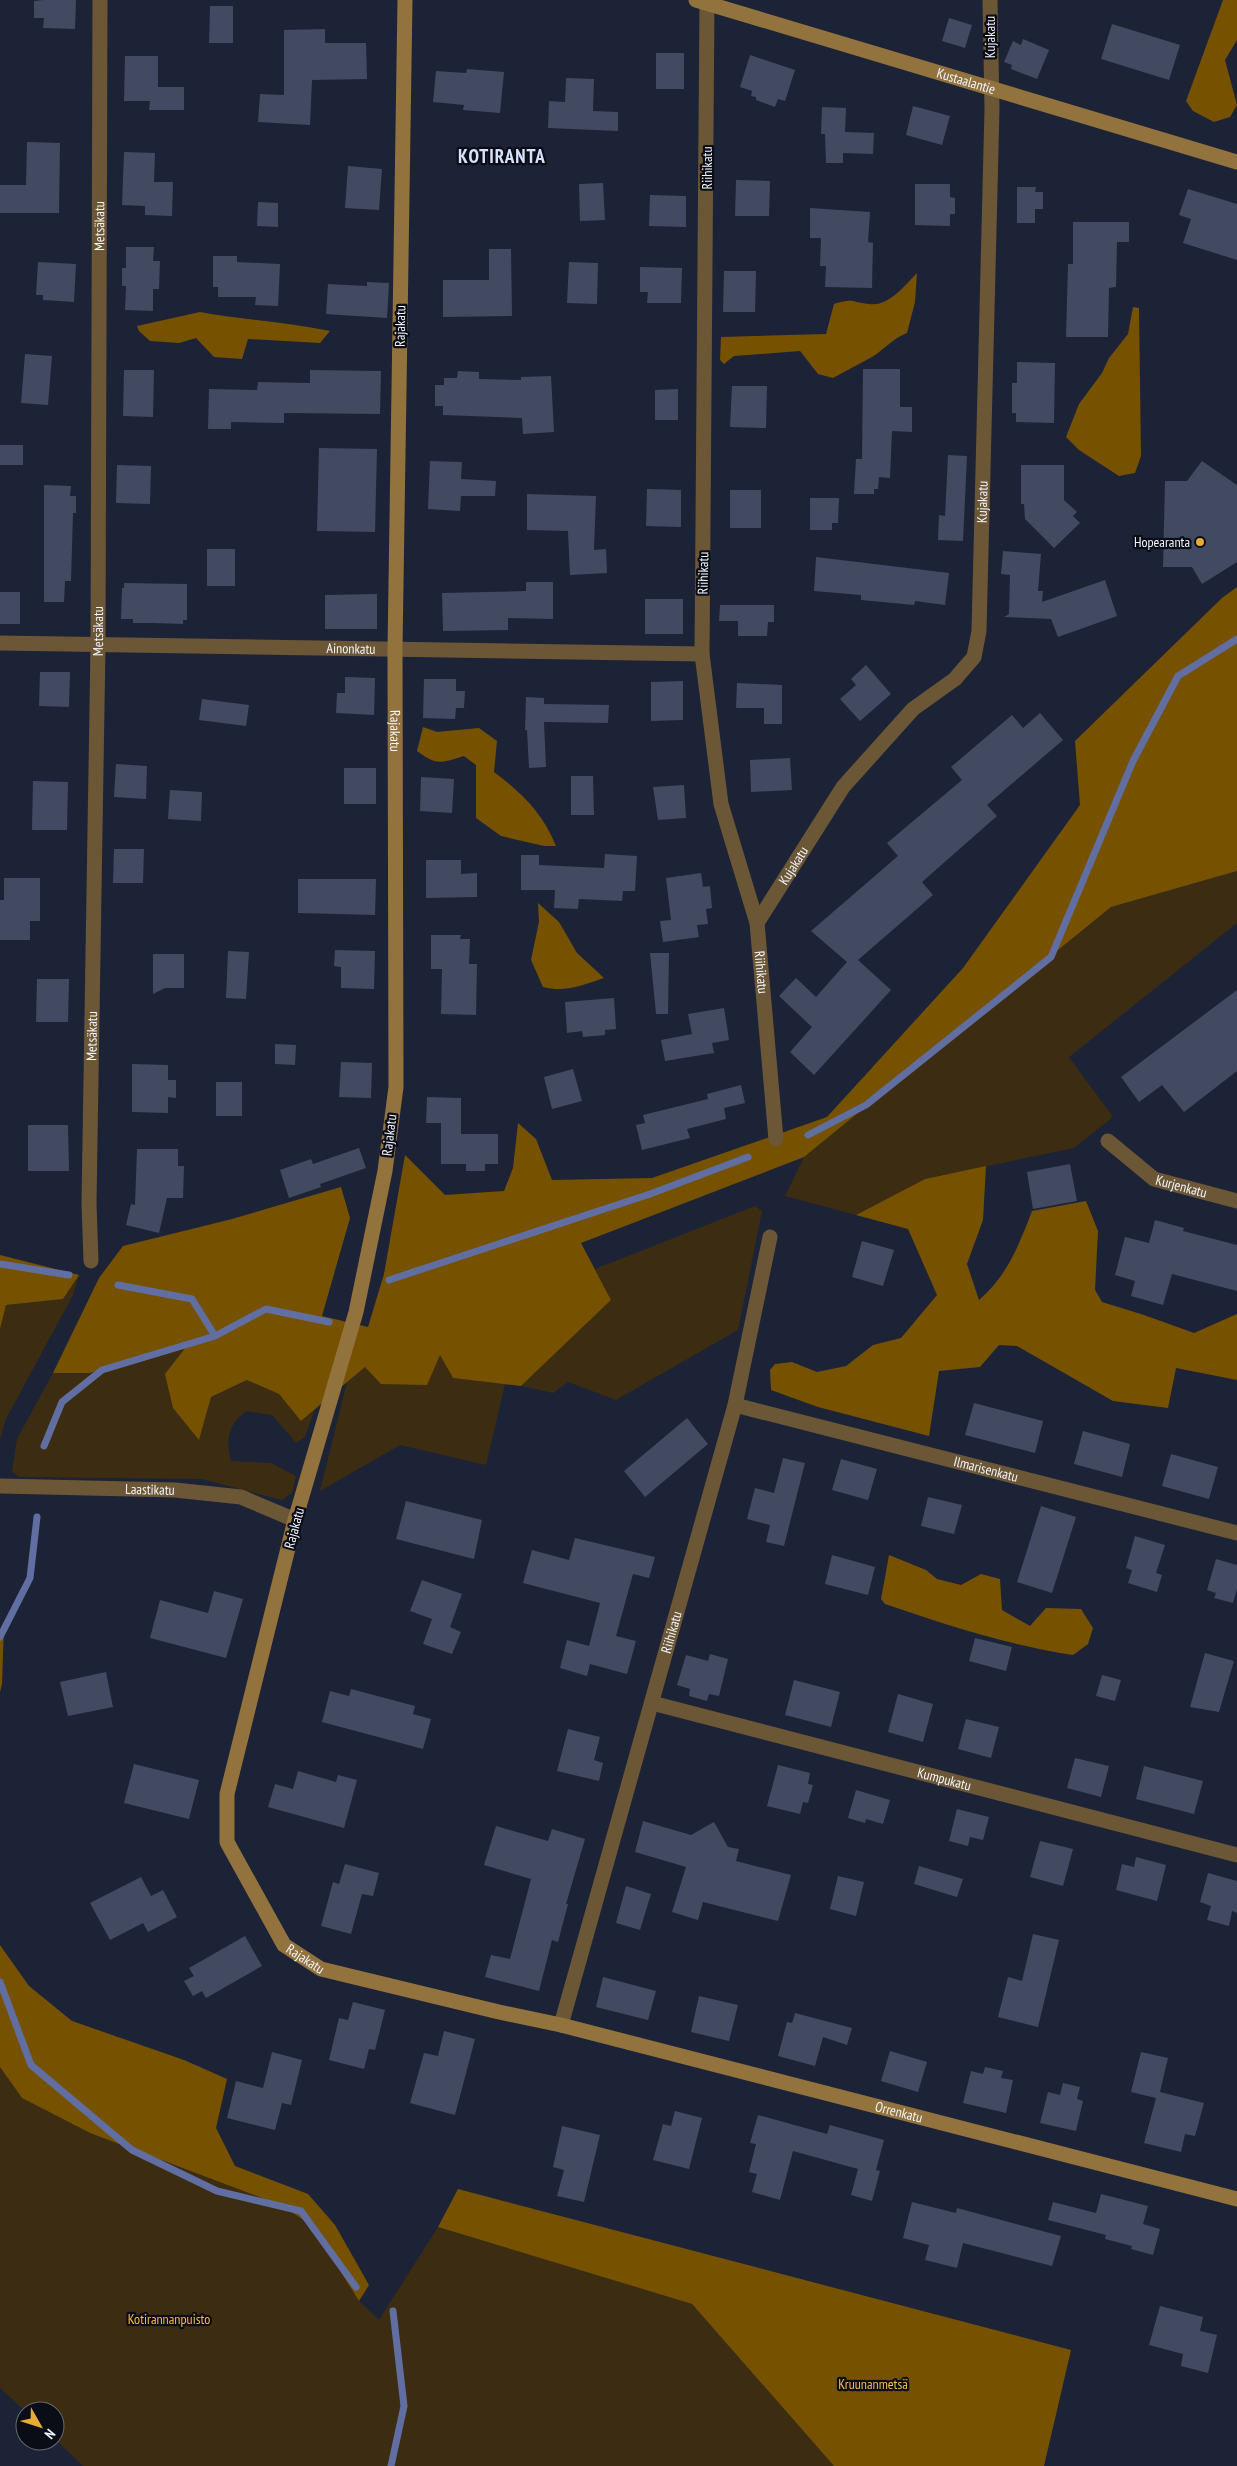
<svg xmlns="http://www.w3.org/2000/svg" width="1237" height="2466" font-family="'PT Sans Narrow',sans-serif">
<rect width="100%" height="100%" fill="#1c2337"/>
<path fill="#3c2d12" d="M1237 871V923L1069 1057 1113 1117 1074 1148 925 1179 856 1215 785 1196 804 1157 1111 907Z
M755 1206 762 1211 738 1330 616 1400 568 1382 553 1393 521 1386 611 1300 595 1269Z
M79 1275 73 1295 6 1419 0 1439V1329L6 1305 63 1299Z
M187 1347 199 1440 211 1397 248 1380 279 1394 301 1421 315 1409 305 1437 296 1443 272 1415 246 1411C227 1426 226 1439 231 1461L271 1463 296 1476 292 1493 282 1500 202 1479 19 1477 12 1471 17 1439 53 1373H90Z
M440 1354 453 1378 505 1384 486 1465 400 1445 320 1491 347 1382 365 1367Z
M0 2067 22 2098 90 2133 283 2206 312 2226 359 2301 379 2320 438 2227 692 2304 834 2466H83L55 2439V2411H25L0 2388Z"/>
<path fill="#765200" d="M1223 0H1237V40L1225 60 1237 105 1230 117 1214 122 1193 111 1186 101Z
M917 273 915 302 907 333C893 338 885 349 872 357 859 364 846 371 833 378L818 374 800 351 734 356 724 364 720 360 721 337 826 334 834 304C853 298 851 302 869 304 889 307 905 285 917 273Z
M1133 307 1139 308 1141 456 1135 473 1119 476 1079 450 1066 437 1079 404 1102 373 1109 358 1128 334Z
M200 312C244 320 287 322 330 331L320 343 248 339 242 359 214 357 196 338 179 343 150 341 139 331 137 326Z
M1237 587V871L1111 907 804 1157 581 1243 611 1300 521 1386 453 1378 440 1355 427 1385 381 1384 365 1367 301 1421 279 1394 247 1380 211 1397 199 1440 173 1408 165 1374 186 1347 90 1373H53L99 1278 123 1246 232 1219 341 1187 350 1218 322 1316 368 1327 384 1274 405 1155 445 1195 504 1191 513 1168 518 1123 536 1139 552 1180 652 1178 827 1117 963 968 1080 805 1075 741 1222 598Z
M423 727 437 732 479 728 497 741 494 772C521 792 543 813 556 846H544L501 836 476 818V765L464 756C441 763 437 766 417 751Z
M538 903 559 922 577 953 604 978C583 985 565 993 543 987L531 960 539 922Z
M986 1166 983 1220 967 1264 979 1300C1007 1276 1019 1245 1032 1211L1086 1201 1098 1231 1095 1290 1102 1302 1144 1315 1194 1333 1237 1314V1380L1176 1368 1168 1408 1113 1401 1017 1346 999 1345 980 1367 939 1371 929 1436 818 1407 771 1390 770 1370 775 1364 792 1362 817 1372 846 1366 873 1345 901 1338 937 1295 908 1229 856 1215 925 1179Z
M0 1255 79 1275 63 1299 6 1305 0 1329Z
M889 1555 926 1570 937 1579 961 1585 981 1574 1000 1579 1002 1610 1030 1626 1046 1608 1081 1609 1093 1628 1088 1644 1073 1655C1008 1645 946 1625 885 1604L881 1599Z
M4 1625 2 1684 0 1692V1632Z
M0 1945 29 1986 72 2021 184 2060 227 2079 216 2128 235 2166 308 2194 335 2225 369 2285 359 2301 312 2226 283 2206 90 2133 22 2098 0 2067Z
M458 2189 1071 2350 1044 2466H834L692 2304 438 2227Z"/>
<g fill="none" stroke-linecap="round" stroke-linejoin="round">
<path stroke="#606ea1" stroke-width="7" d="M808 1135 866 1105 1051 957 1133 761 1178 676 1237 639
M0 1264 69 1275
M389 1280 650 1194 748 1157
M118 1285 192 1299 215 1336
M44 1446 62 1402 102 1370 215 1336 266 1309 329 1322
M0 1637 30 1578 37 1517
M0 1982 31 2065 132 2150 217 2191 301 2211 356 2287
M391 2466 404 2406 393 2311"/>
</g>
<path fill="#424a61" d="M44 0H76L75 29 43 28 44 18H34V1Z
M210 6H233V43H209Z
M949 18 972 25 965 48 942 41Z
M1112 24 1180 45 1169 80 1101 59Z
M325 29V43H366L367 79 312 80 310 125 258 122 260 94 284 95V30Z
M1023 39 1049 50 1037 79 1011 69 1012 65 1004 62 1013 41 1021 45Z
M656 53H684V89H656Z
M750 55 795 70 785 101 778 99 775 107 756 100V97L751 96 752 91 740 87Z
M125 56H158V87H184V110H149L150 101H124Z
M467 69 504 72 500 113 463 110 464 105 433 102 436 71 466 73Z
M566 78 594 79 593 111 618 112V131L548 128 549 101 565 102Z
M913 106 950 116 942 145 906 135Z
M822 107 846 108 845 132 874 133 873 154 843 153V163H826L825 134H821Z
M27 142 60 143 59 213H0V185H26Z
M124 152 155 153 154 182H173L172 216 145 215V206L122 205Z
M348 166 382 169 379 210 345 208Z
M736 180 770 181 769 216H735Z
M603 183 605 220 580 221 579 184Z
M915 184H950V197L955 198V214H950V226L915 225Z
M1017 187H1036L1035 192H1043V209H1035V223H1017Z
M1188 189 1237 204V260L1183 243 1191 219 1179 215Z
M650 195 686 196V227L649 226Z
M258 202 278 203V227L257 226Z
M810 208 870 212 868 242 873 243 872 288 825 287 826 266H820L821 238H810Z
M1073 222H1129V242H1117L1116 287 1109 288 1108 337H1066L1068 264H1073Z
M126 247H154L153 261H160L159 289H153V311L125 310 126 286H122V268H126Z
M489 249H511L512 316 443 317V280H489Z
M213 256H237V262L280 264 278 306 255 305 256 297H218V287H213Z
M38 262 76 264 74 302 43 300V295H36Z
M569 262 598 263 597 304 567 303Z
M640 267 682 268 681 303H647L648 292H640Z
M724 271H756L755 312H723Z
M367 282 389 283 387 318 326 314 328 284 367 286Z
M25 354 52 356 48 405 21 403Z
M1017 362 1055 363 1054 423 1016 422V413H1012V383H1017Z
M863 369H900V407H912V432L892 431 890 478 879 477 878 489H874V494H854L856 459H862Z
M124 370H154L153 417 123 416Z
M310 370 381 371 380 414 284 413V423L231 422V429H208L209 389 257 390 258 382 310 383Z
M458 371 479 372V379L521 380V377L551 376 554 432 523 434 522 418 443 415V406H435V385H444V378H457Z
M732 386H767L766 428 730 427Z
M678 389V420H655V390Z
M0 445H23V465H0Z
M319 448 377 449 375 532 317 531Z
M948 455 967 456 963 541 938 540 939 515 945 516Z
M430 461 462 462 461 479 496 481 495 496H461L460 511 428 509Z
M1202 461 1237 485V562L1202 584 1192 567H1163L1165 481H1187Z
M117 465 151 466 150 504 116 503Z
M1021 465H1064V500L1077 512 1073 516 1080 523 1054 548 1025 519 1024 504H1021Z
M44 485 71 486 70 496H76V513H73L71 581H65L64 602H44Z
M647 489 681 490V527L646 526Z
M730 490H761V528H730Z
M527 494 596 496 594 550 606 549 607 573 570 575 568 531 527 530Z
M810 498H839L838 523H832V530H810Z
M207 549H235V586H207Z
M1003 551 1041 554 1038 591H1043L1042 602 1105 580 1117 616 1058 637 1051 619 1004 617 1009 614 1010 575 1001 574Z
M816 557 949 573 945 605 915 601 914 605 861 600V595L814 591Z
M526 582H553V619L508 618V630L443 631 442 593 526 591Z
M124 583 187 584V620H183V624L153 623H133V619H121L122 588H124Z
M0 592H20V624H0Z
M377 594V629H325V595Z
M645 599H683V634H645Z
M720 605H774V622H768L767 636H738V621H719Z
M866 665 891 694 860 721 840 699 856 685 851 679Z
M40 672H70L69 707 39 706Z
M345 677 375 678 374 715 336 713 337 693H345Z
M424 679H456V691H465L464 708H456L455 719 423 718Z
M683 681V720L651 721V682Z
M737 683 782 685V724H764V708H736Z
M526 697 544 698V704L609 705 608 723 544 722 546 767 529 768 527 730H525Z
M202 699 249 705 246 726 199 720Z
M1040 713 1063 740 987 805 997 816 922 882 933 895 858 960 891 990 814 1075 790 1052 812 1027 779 996 796 978 816 997 847 962 811 931 898 856 887 843 962 780 951 767 1012 715 1023 728Z
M790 758 792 790 751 792 750 760Z
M116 764 147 766 146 799 114 797Z
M344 768H376V804H344Z
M571 776H593L594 815H571Z
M421 777 454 779 452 813 420 811Z
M33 781 68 782 67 830H32Z
M684 785 686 818 658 820 653 787Z
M170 790 202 792 201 821 168 819Z
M114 849H144L143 883H113Z
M605 854 637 856 635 891H623L622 901 579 899 578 909 554 908 555 890H521V855H539V865L604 868Z
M426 860H461V874L477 873V897L426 898Z
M701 873 703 887 710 886 712 908 706 909 708 924 697 925 699 937 663 942 660 921 671 920 666 878Z
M4 878H40V921H30V940H0V900H4Z
M298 879H376L375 915 298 913Z
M431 935H461L460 939H470L469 964H477L476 1015 441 1014 442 969H431Z
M335 950 375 951 374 989 341 988V967L334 966Z
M228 951 249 952 246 999 226 998Z
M650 953H669L668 1014H656Z
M153 954H184V988H165L153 994Z
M37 979H69L68 1022H36Z
M1237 990V1071L1184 1112 1162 1085 1139 1102 1121 1077Z
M614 998 616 1029 605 1030V1035L583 1037 582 1031 567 1033 565 1002Z
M724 1008 729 1040 712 1043 714 1053 665 1061 661 1040 692 1034 688 1014Z
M275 1044 296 1045 295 1065 275 1064Z
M341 1062 372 1063 371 1098 339 1097Z
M132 1064 168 1065V1080H176V1098L168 1097V1113L132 1112Z
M573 1069 582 1101 552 1109 544 1077Z
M216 1082H242V1116H216Z
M741 1085 745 1103 724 1108 726 1119 687 1129 690 1138 642 1150 636 1125 645 1123 643 1115 708 1099 707 1094Z
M427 1097 461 1098V1134H498V1164H485V1171H466V1164H441V1123H426Z
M28 1125H68L69 1171H28Z
M359 1148 366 1168 320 1184 321 1187 289 1198 280 1170 311 1159 313 1164Z
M137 1149H178V1166H184L183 1198H167L159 1233 126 1225 131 1204 135 1205Z
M1070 1164 1077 1201 1033 1209 1027 1172Z
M1155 1220 1184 1228 1183 1231 1237 1245V1291L1172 1274 1163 1305 1131 1296 1135 1281 1115 1275 1125 1237 1149 1243Z
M862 1241 894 1250 883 1286 852 1277Z
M974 1403 1043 1421 1035 1453 965 1435Z
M687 1418 708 1444 645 1497 624 1471Z
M1083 1431 1130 1444 1122 1477 1074 1464Z
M1171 1454 1218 1467 1209 1499 1162 1486Z
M783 1458 805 1463 784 1546 766 1542 770 1525 747 1519 755 1488 774 1493Z
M841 1459 877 1469 868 1500 832 1490Z
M928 1497 962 1505 954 1534 921 1526Z
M406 1501 482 1520 474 1559 396 1539Z
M1041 1506 1076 1517 1052 1593 1017 1582Z
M1135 1536 1165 1545 1156 1573 1162 1575 1157 1592 1128 1583 1132 1570 1126 1568Z
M575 1538 655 1557 649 1578 633 1574 616 1636 636 1641 627 1674 590 1664 587 1676 560 1668 567 1640 589 1646 600 1603 523 1583 532 1550 569 1560Z
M832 1555 875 1567 868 1595 825 1584Z
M1216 1559 1237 1565V1589L1233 1603 1214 1598 1216 1593 1207 1590Z
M422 1580 462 1594 450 1627 461 1632 452 1654 423 1644 432 1619 410 1611Z
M214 1591 243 1599 226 1658 150 1638 160 1600 208 1613Z
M975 1638 1012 1647 1006 1671 969 1661Z
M1205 1653 1234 1661 1219 1712 1190 1707Z
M710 1654 728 1659 719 1696 709 1694 707 1701 689 1696 690 1689 677 1685 686 1655 708 1661Z
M106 1672 113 1707 68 1716 60 1682Z
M1102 1675 1121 1680 1115 1701 1096 1696Z
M794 1680 840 1692 831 1727 785 1715Z
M351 1689 415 1706 413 1714 431 1719 423 1749 322 1722 330 1691 349 1696Z
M898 1694 933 1704 923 1742 888 1732Z
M966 1719 999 1727 991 1758 958 1749Z
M568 1729 600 1737 594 1760 603 1763 599 1781 557 1771Z
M1075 1758 1109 1766 1101 1797 1067 1788Z
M134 1764 199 1780 189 1819 124 1803Z
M778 1765 810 1773 808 1784 813 1785 808 1803 803 1802 800 1814 767 1806Z
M1144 1766 1203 1781 1194 1814 1136 1799Z
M298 1771 336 1782 338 1775 357 1780 344 1828 268 1807 275 1784 293 1789Z
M856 1790 890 1800 883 1824 866 1819 865 1823 848 1818Z
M957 1809 989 1817 983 1840 970 1837 968 1846 949 1841Z
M643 1821 691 1835 714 1822 728 1847 739 1849 736 1861 791 1875 778 1921 703 1902 698 1920 672 1912 686 1867 635 1852Z
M496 1826 548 1841 552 1829 585 1839 566 1904H568L558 1942 552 1940 539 1991 485 1977 491 1955 510 1959 531 1879 484 1865Z
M1040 1841 1073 1849 1063 1886 1030 1877Z
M1136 1857 1166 1865 1157 1901 1116 1890 1122 1864 1134 1867Z
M345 1864 379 1873 373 1896 362 1894 351 1934 321 1926 333 1882 339 1884Z
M919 1866 963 1879 957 1897 914 1884Z
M1208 1873 1237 1881V1913L1232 1911 1229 1926 1207 1920 1211 1906 1200 1902Z
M838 1876 864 1882 856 1916 830 1909Z
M141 1877 151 1896 163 1890 177 1917 148 1932 143 1923 110 1940 90 1903Z
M626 1886 651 1894 640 1930 616 1923Z
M1033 1934 1059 1940 1038 2027 998 2017 1008 1977 1022 1981Z
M245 1936 262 1966 206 1998 202 1991 193 1996 184 1981 194 1976 189 1968Z
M603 1977 656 1991 648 2020 596 2007Z
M699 1996 738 2005 729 2041 691 2032Z
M353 2002 385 2010 375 2050 369 2049 364 2069 329 2060 339 2018 348 2020Z
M795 2013 852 2028 847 2045 823 2037 815 2066 778 2056 787 2022 792 2023Z
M444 2031 475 2039 455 2115 410 2103 424 2053 438 2056Z
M890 2051 927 2062 918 2092 881 2081Z
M272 2052 302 2060 291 2105 282 2103 275 2130 227 2118 236 2081 263 2088Z
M1141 2052 1168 2058 1160 2092 1204 2103 1195 2136 1185 2134 1181 2152 1144 2143 1156 2098 1131 2092Z
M985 2067 1003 2071 1001 2078 1013 2080 1006 2113 963 2103 971 2071 983 2074Z
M1063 2083 1080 2087 1077 2099 1083 2101 1076 2131 1040 2123 1048 2092 1060 2095Z
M675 2111 702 2118 689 2169 653 2160 663 2124 671 2126Z
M758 2115 827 2134 830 2125 884 2140 876 2170 880 2171 872 2201 851 2195 858 2169 793 2151 780 2200 752 2192 757 2174 749 2172 756 2144 750 2143Z
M562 2126 600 2135 584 2202 557 2196 564 2170 553 2167Z
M1101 2194 1148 2206 1143 2224 1160 2229 1153 2255 1131 2249 1132 2246 1105 2239 1106 2235 1048 2220 1053 2202 1096 2213Z
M912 2202 956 2213 957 2208 1061 2236 1052 2266 963 2243 957 2268 925 2260 929 2245 903 2238Z
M1160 2306 1203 2317 1200 2331 1217 2335 1208 2373 1181 2366 1183 2354 1149 2345Z"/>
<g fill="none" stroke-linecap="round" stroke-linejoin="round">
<g stroke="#6b5736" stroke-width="15">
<path id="s1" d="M707 0 702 654 721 804 757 923 776 1139"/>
<path id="s2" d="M0 643 702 654"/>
<path id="s3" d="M757 923 843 787 913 709 955 679 967 665 974 657 979 631 992 109 990 0"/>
<path id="s4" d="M1108 1141 1154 1179 1237 1201"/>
<path id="s5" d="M91 1261 89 1203 98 645 100 0"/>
<path id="s6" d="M735 1405 1237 1533"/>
<path id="s7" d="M0 1486 175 1490 241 1497 295 1520"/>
<path id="s8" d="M652 1703 1237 1855"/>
<path id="s9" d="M561 2025 735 1405 770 1237"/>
</g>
<g stroke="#93733d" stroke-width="15">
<path id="s10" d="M405 0 395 649 396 1087 385 1171 356 1312 295 1520 227 1794V1842L284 1945 321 1969 499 2012 561 2025 1237 2199"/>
<path id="s11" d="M696 0 1237 162"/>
</g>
</g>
<circle fill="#e8ab37" stroke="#0a0d16" stroke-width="2" cx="1200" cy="542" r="5"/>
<g text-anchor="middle" stroke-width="4.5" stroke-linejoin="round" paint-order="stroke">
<g font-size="14" fill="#f1f4fc" stroke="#0a0d16">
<text transform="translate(990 37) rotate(-90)" y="5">Kujakatu</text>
<text dy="5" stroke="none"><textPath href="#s11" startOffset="282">Kustaalantie</textPath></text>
<text transform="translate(707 168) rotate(-90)" y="5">Riihikatu</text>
<text dy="5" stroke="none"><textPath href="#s5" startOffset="1035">Metsäkatu</textPath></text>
<text transform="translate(400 326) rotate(-89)" y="5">Rajakatu</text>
<text dy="5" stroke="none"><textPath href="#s3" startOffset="502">Kujakatu</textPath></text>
<text transform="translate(703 573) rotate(-89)" y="5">Riihikatu</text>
<text dy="5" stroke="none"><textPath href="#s5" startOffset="630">Metsäkatu</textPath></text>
<text dy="5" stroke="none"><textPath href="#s2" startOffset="351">Ainonkatu</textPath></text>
<text dy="5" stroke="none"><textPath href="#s10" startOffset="731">Rajakatu</textPath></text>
<text dy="5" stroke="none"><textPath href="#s3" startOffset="68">Kujakatu</textPath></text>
<text dy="5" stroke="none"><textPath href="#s1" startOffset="979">Riihikatu</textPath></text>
<text dy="5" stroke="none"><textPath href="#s5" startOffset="225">Metsäkatu</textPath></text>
<text transform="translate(389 1135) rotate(-83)" y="5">Rajakatu</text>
<text dy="5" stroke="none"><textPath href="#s4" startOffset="88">Kurjenkatu</textPath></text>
<text dy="5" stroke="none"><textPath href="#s6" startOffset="259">Ilmarisenkatu</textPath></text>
<text dy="5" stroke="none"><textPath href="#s7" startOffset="150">Laastikatu</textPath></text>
<text transform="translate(294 1528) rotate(-75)" y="5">Rajakatu</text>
<text dy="5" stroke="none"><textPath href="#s9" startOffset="408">Riihikatu</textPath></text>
<text dy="5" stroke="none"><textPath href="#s8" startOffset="302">Kumpukatu</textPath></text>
<text dy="5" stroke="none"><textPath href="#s10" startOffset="2006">Rajakatu</textPath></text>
<text dy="5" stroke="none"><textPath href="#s10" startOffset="2620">Orrenkatu</textPath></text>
</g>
<g font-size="14" fill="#f1f4fc" stroke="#0a0d16" text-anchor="end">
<text x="1190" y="547">Hopearanta</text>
</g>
<g font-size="14" fill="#fcbb42" stroke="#0a0d16">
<text x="169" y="2324">Kotirannanpuisto</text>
<text x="873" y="2389">Kruunanmetsä</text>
</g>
<g font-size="19" font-weight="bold" letter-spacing="1" fill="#d6e1fc" stroke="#0a0d16">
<text x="502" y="163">KOTIRANTA</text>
</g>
</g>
<g transform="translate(40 2426) rotate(129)"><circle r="24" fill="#0a0d16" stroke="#666972"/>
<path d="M0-4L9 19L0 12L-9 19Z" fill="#e8ab37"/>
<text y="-8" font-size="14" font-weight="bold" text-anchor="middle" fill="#f1f4fc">N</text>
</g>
</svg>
